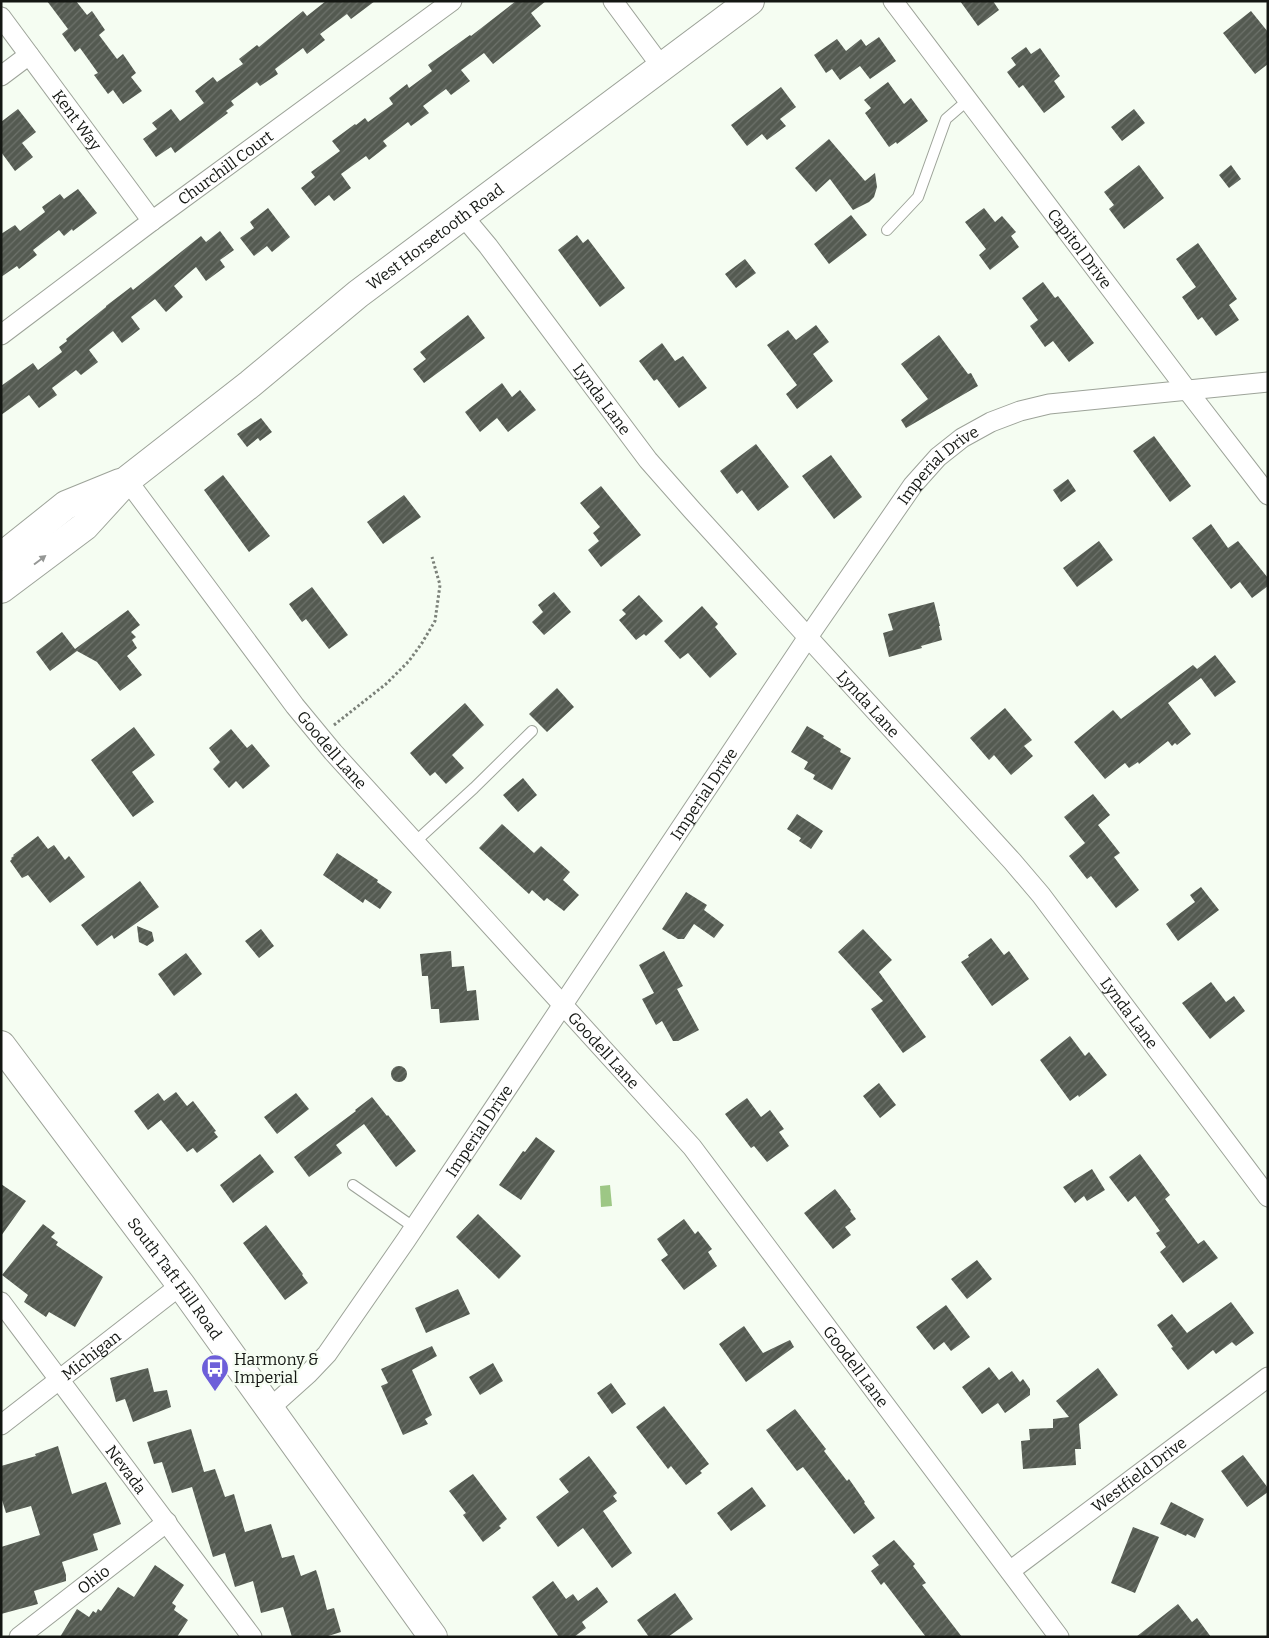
<svg xmlns="http://www.w3.org/2000/svg" width="1269" height="1638" font-family="Bitter,serif">
<defs>
<pattern id="building-hatch" width="6" height="6" patternUnits="userSpaceOnUse" patternTransform="scale(1.25)"><rect width="6" height="6" fill="#545a51"/><path d="M-1 1l2-2M0 6l6-6M5 7l2-2" fill="none" stroke="#6d726b"/></pattern>
</defs>
<rect width="100%" height="100%" fill="#f5fdf2"/>
<path fill="#9dc785" d="M610 1185 612 1206 601 1207 600 1186Z"/>
<path fill="url(#building-hatch)" d="M47 1H76L87 15 92 11 105 30 99 35 117 59 123 54 136 73 131 77 142 91 123 104 113 90 108 94 94 75 98 73 80 48 75 52 62 34 68 29Z
M326 1H375L351 19 347 14 320 34 325 40 307 54 303 48 275 69 278 74 260 86 257 82 231 101 234 105 226 111 228 113 175 153 171 147 156 157 143 139 157 129 152 123 171 109 180 121 204 103 195 91 213 77 217 82 243 64 239 59 257 45 259 47 303 11 307 16Z
M516 1H546L531 13 541 26 493 64 484 53 461 70 470 81 451 95 446 89 423 106 429 113 411 126 408 122 383 141 387 146 369 160 366 156 341 174 351 188 334 201 329 195 315 206 301 188 315 177 311 172 340 151 332 141 355 124 356 125 365 118 368 122 393 104 389 98 407 84 409 88 432 71 428 65 470 35 471 36Z
M960 1H993L999 10 978 26Z
M1251 11 1268 32V64L1255 74 1223 33Z
M879 37 896 61 870 79 860 66 840 80 832 69 826 73 814 55 837 39 846 51 861 39 866 46Z
M1026 47 1031 54 1040 48 1060 76 1054 81 1065 97 1044 113 1023 85 1019 88 1007 72 1016 65 1011 58Z
M888 82 904 104 911 98 928 121 897 144 896 142 889 147 865 113 871 108 864 100Z
M781 87 796 107 780 119 786 126 767 140 762 134 747 146 731 125Z
M18 109 36 132 22 143 33 157 15 171 1 152V122Z
M1134 109 1145 123 1122 141 1111 127Z
M829 139 865 181 875 173 877 187 874 197 869 202 853 210 830 179 816 192 795 168Z
M1139 165 1164 198 1124 229 1109 209 1114 205 1104 192Z
M1231 165 1241 179 1229 188 1219 175Z
M78 189 97 213 73 231 72 229 64 236 59 230 33 250 37 255 19 269 17 266 1 277V234L15 225 20 231 45 212 42 207 60 194 64 199Z
M268 208 290 237 272 252 267 246 254 256 240 238 254 228 250 222Z
M984 208 995 222 1002 216 1016 232 1011 236 1019 247 990 270 979 255 986 249 965 222Z
M851 215 867 235 829 264 814 244Z
M220 231 234 250 220 260 225 267 206 281 196 267 174 286 183 297 166 312 155 299 131 317 140 329 122 343 113 331 89 350 98 362 81 375 76 370 52 388 57 395 39 408 29 395 1 415V386L33 363 38 370 62 352 59 347 67 341 66 339 106 307V306L131 287 133 290 201 236 206 242Z
M577 235 583 243 588 239 625 288 600 307 558 250Z
M1198 243 1237 299 1229 305 1239 320 1216 336 1202 317 1198 320 1182 297 1196 287 1176 259Z
M745 259 756 273 736 288 725 274Z
M1043 282 1055 298 1058 296 1094 343 1069 362 1053 341 1045 347 1030 326 1038 320 1022 298Z
M468 315 485 338 424 383 413 369 426 359 420 352Z
M816 325 829 342 813 354 833 381 797 409 786 394 797 385 767 345 788 330 796 340Z
M939 335 968 374 971 373 978 386 906 428 901 420 928 399 901 364Z
M662 343 675 361 683 356 707 388 679 408 657 379 654 381 639 361Z
M502 383 512 397 520 390 536 410 508 432 497 418 480 432 465 412Z
M261 418 272 432 260 441 258 438 247 447 237 434Z
M1154 436 1191 486 1170 502 1133 451Z
M756 444 789 487 758 511 742 490 737 494 720 471Z
M831 455 862 497 834 519 802 476Z
M223 475 270 536 249 552 204 490Z
M1068 479 1076 491 1061 502 1053 490Z
M601 486 641 535 601 567 588 550 599 541 593 533 600 527 580 503Z
M404 495 421 517 383 544 367 522Z
M1211 524 1228 548 1238 541 1268 578V586L1252 598 1240 582 1231 589 1192 538Z
M1099 541 1113 560 1077 587 1063 568Z
M312 587 348 635 329 649 306 619 302 622 289 604Z
M554 592 571 612 544 635 532 622 543 612 538 605Z
M639 595 663 621 646 636 644 634 636 640 619 620 626 614 622 610Z
M934 602 940 626H939L942 640 921 646 922 648 889 657 883 633 893 630 888 614Z
M702 606 718 624 715 627 737 654 710 678 688 653 680 659 664 641Z
M128 610 140 625 131 632 136 637 132 640 137 648 127 656 142 675 120 691 97 662 77 651 50 671 36 652 62 632 75 649Z
M1215 655 1236 682 1215 697 1201 678 1168 703 1191 734 1177 745 1175 743 1172 746 1168 741 1139 764 1138 762 1129 768 1125 763 1105 779 1074 742 1113 710 1121 719 1193 665 1197 669Z
M557 688 574 707 547 732 529 714Z
M465 703 484 725 452 755 464 768 446 784 435 772 430 776 410 753Z
M1005 708 1032 740 1024 746 1033 756 1011 775 994 755 989 760 970 738Z
M807 726 824 736 823 738 841 749 840 752 851 758 832 790 813 779 815 775 804 769 808 762 791 752Z
M134 727 155 755 132 772 154 802 133 817 91 760Z
M231 729 247 748 252 744 270 766 243 789 236 781 229 788 213 769 220 762 209 748Z
M523 778 537 795 518 812 503 795Z
M1093 794 1110 815 1098 825 1120 853 1114 857 1139 890 1116 908 1091 876 1087 879 1069 856 1085 843 1064 817Z
M797 814 823 831 811 849 799 841 801 838 787 829Z
M502 824 534 853 541 846 570 872 563 880 579 895 564 911 547 898 544 901 532 890 529 894 479 848Z
M38 836 48 849 54 845 65 860 69 856 85 877 50 903 28 875 22 878 10 861 12 859 11 858 14 856 13 855Z
M337 853 378 880 377 882 392 892 380 909 365 899 363 903 323 875Z
M140 881 159 907 114 939 112 935 97 946 81 925Z
M1201 887 1219 910 1178 941 1166 924 1195 902 1190 895Z
M686 892 707 905 704 910 724 925 714 938 694 924 684 939H678L662 929Z
M137 926 152 932 154 941 147 946 139 942Z
M261 929 274 946 259 958 245 941Z
M863 929 892 960 879 972 926 1037 903 1053 871 1009 883 1001 838 952Z
M991 938 1004 955 1009 951 1029 979 992 1006 961 962 969 957 968 955Z
M451 951 452 967 464 966 467 991 476 990 479 1020 440 1023 439 1009H431L428 976H422L420 954Z
M664 951 683 986 677 989 699 1030 678 1041H673L662 1021 656 1025 642 999 654 993 639 965Z
M186 953 202 974 174 996 158 974Z
M1211 982 1226 1002 1234 996 1245 1011 1210 1039 1182 1003Z
M1070 1036 1085 1056 1089 1052 1107 1075 1079 1097 1078 1095 1070 1101 1040 1060Z
M391 1074a8 8 0 1 1 16 0a8 8 0 1 1-16 0Z
M879 1083 896 1105 880 1118 863 1096Z
M176 1092 187 1106 193 1101 216 1131 214 1132 218 1137 197 1153 193 1148 187 1152 161 1120 148 1130 134 1111 158 1093 164 1101Z
M296 1093 309 1109 277 1134 264 1117Z
M372 1097 387 1116 388 1115 416 1151 396 1167 364 1124 336 1145 342 1153 309 1177 294 1157 356 1111 355 1110Z
M747 1098 761 1117 770 1110 784 1129 779 1132 789 1146 767 1162 754 1146 751 1148 725 1114Z
M536 1137 555 1151 521 1200 499 1185 523 1151 525 1152Z
M260 1154 274 1172 233 1203 220 1185Z
M1140 1154 1170 1195 1165 1199 1198 1244 1204 1240 1218 1258 1183 1283 1160 1252 1166 1247 1156 1233 1160 1231 1135 1196 1128 1202 1109 1177Z
M1092 1169 1105 1190 1087 1201 1084 1196 1075 1203 1063 1187Z
M1 1184 26 1201 1 1236Z
M835 1189 851 1210 850 1211 856 1219 845 1227 851 1235 833 1249 804 1213Z
M478 1214 521 1256 499 1279 456 1237Z
M684 1219 695 1234 698 1231 712 1249 708 1252 717 1266 684 1290 661 1260 668 1255 657 1239Z
M43 1224 55 1233 51 1237 58 1242 56 1245 103 1277 75 1327 49 1312 46 1317 24 1302 28 1295 2 1275Z
M266 1225 303 1274 302 1275 308 1283 285 1300 243 1243Z
M977 1260 992 1279 967 1299 951 1279Z
M458 1289 470 1314 426 1333 415 1308Z
M1231 1302 1254 1333 1236 1346 1232 1342 1216 1354 1213 1350 1188 1370 1171 1348 1173 1347 1157 1325 1172 1314 1187 1333Z
M946 1305 970 1337 951 1351 944 1342 934 1350 916 1327Z
M744 1326 763 1353 790 1340 794 1347 746 1382 719 1344Z
M432 1346 437 1356 412 1370 432 1415 425 1419 428 1424 403 1435 381 1386 388 1383 381 1369Z
M493 1363 503 1381 480 1395 469 1377Z
M989 1367 999 1380 1012 1371 1020 1382 1023 1379 1030 1389V1395L1005 1413 998 1403 982 1414 962 1387Z
M148 1368 154 1392 167 1390 171 1407 133 1422 125 1399 116 1402 110 1378Z
M1098 1368 1118 1395 1079 1424 1081 1449H1075L1076 1465 1023 1469 1021 1441 1030 1440 1029 1429 1053 1428V1419L1069 1417 1056 1401Z
M611 1383 626 1404 612 1414 597 1393Z
M664 1406 709 1464 700 1471 702 1473 686 1485 671 1466 668 1469 636 1427Z
M795 1409 826 1449 824 1451 847 1481 849 1479 865 1502 864 1503 875 1518 854 1534 803 1467 797 1471 766 1430Z
M191 1429 204 1472 215 1469 225 1497 234 1494 245 1532 271 1524 282 1558 294 1555 301 1576 316 1570 319 1579 327 1610 334 1608 341 1632 325 1637H292L283 1607 261 1613 253 1581 235 1587 225 1553 213 1557 192 1487 172 1493 162 1462 154 1464 147 1442Z
M58 1446 72 1494 106 1482 121 1524 93 1534 98 1550 62 1562 66 1575V1581L34 1591 38 1604 1 1614V1547L40 1535 31 1506 6 1513 1 1497V1466L36 1456 35 1454Z
M1243 1455 1268 1488V1492L1247 1507 1221 1471Z
M589 1456 617 1493 613 1496 617 1501 603 1511 632 1553 612 1568 583 1528 558 1547 536 1517 569 1492 559 1479Z
M473 1474 507 1519 499 1526 501 1528 483 1542 463 1515 466 1513 449 1491Z
M752 1487 766 1506 731 1531 717 1513Z
M1171 1502 1204 1519 1195 1538 1187 1534 1186 1536 1160 1524Z
M1133 1527 1159 1537 1135 1593 1111 1583Z
M894 1540 915 1564 913 1566 926 1583 922 1585 962 1637H926L884 1582 881 1585 871 1571 879 1565 872 1556Z
M155 1565 184 1585 172 1603 176 1606 174 1610 188 1620 177 1637H60L77 1609 89 1617 93 1611 96 1613 98 1609 101 1611 118 1587 134 1597Z
M553 1581 566 1599 573 1594 578 1601 597 1587 608 1602 582 1622 586 1628 574 1637H559L532 1597Z
M675 1593 693 1619 668 1637H649L637 1620Z
M1178 1604 1192 1622 1197 1618 1211 1637H1136Z"/>
<g fill="none" stroke-linecap="round" stroke-linejoin="round">
<g stroke="#9da399" stroke-width="12">
<path id="service" d="M887 230 918 197 946 119 968 100
M415 842 474 788 532 731
M353 1185 415 1228"/>
</g>
<g stroke="#9da399" stroke-width="21">
<g id="minor">
<path d="M613 1 661 66"/>
<path id="s1" d="M893 1 1187 390 1268 495"/>
<path id="s2" d="M1 17 152 221"/>
<path d="M1 76 29 55"/>
<path id="s3" d="M463 216 488 246 648 460 692 510 1012 861 1041 895 1268 1197"/>
<path id="s4" d="M1 335 152 221 452 1"/>
<path id="s5" d="M127 480 295 706 333 752 692 1147 1059 1637"/>
<path id="s6" d="M1 1302 252 1637"/>
<path id="s7" d="M269 1409 308 1374 327 1354 406 1240 808 637 913 485 938 457 962 438 991 422 1020 411 1049 404 1268 382"/>
<path id="s8" d="M1 1425 181 1285"/>
<path id="s9" d="M1010 1571 1268 1377"/>
<path id="s10" d="M19 1637 167 1522"/>
</g>
</g>
<g stroke="#9da399" stroke-width="30">
<g id="secondary">
<path d="M1 557 66 505 120 483"/>
<path id="s11" d="M1 589 85 526 127 480 250 384 358 294 750 1"/>
<path id="s12" d="M1 1045 181 1285 433 1637"/>
</g>
</g>
<path stroke="#7b8179" stroke-width="3" stroke-dasharray="2.5 2.5" stroke-linecap="butt" d="M334 725 386 684 409 661 422 643 435 621 440 585 432 557"/>
<use href="#service" stroke="#fff" stroke-width="10"/>
<use href="#minor" stroke="#fff" stroke-width="19"/>
<use href="#secondary" stroke="#fff" stroke-width="28"/>
</g>
<defs><path id="oneway-solid" d="M-6-.8H1V-3.2L6.5 0L1 3.2V.8H-6Z" transform="scale(1.25)"/></defs>
<use fill="#959795" href="#oneway-solid" transform="translate(40 560) rotate(-37)"/>
<defs>
<g id="bus-pin" transform="scale(1.4375)"><path d="M0 17L-7.5 6A9.5 9.5 0 1 1 7.5 6Z" fill="#6d5fd9" stroke="#f5fdf2"/><path d="M-5-6H5V4H4V6H2V4H-2V6H-4V4H-5ZM-3.5-4V0h7V-4ZM-3.5 1.2v1.5H-2V1.2ZM2 1.2v1.5H3.5V1.2Z" fill="#fff"/></g>
</defs>
<g fill-rule="evenodd">
<use href="#bus-pin" x="215" y="1368"/>
</g>
<g text-anchor="middle" stroke-width="5" stroke-linejoin="round" paint-order="stroke">
<g font-size="16" fill="#141713" stroke="#f5fdf2">
<text dy="6" stroke="none"><textPath href="#s2" startOffset="128">Kent Way</textPath></text>
<text dy="6" stroke="none"><textPath href="#s4" startOffset="280">Churchill Court</textPath></text>
<text dy="6" stroke="none"><textPath href="#s11" startOffset="560">West Horsetooth Road</textPath></text>
<text dy="6" stroke="none"><textPath href="#s1" startOffset="310">Capitol Drive</textPath></text>
<text dy="6" stroke="none"><textPath href="#s3" startOffset="230">Lynda Lane</textPath></text>
<text dy="6" stroke="none"><textPath href="#s7" startOffset="1160">Imperial Drive</textPath></text>
<text dy="6" stroke="none"><textPath href="#s3" startOffset="635">Lynda Lane</textPath></text>
<text dy="6" stroke="none"><textPath href="#s5" startOffset="339">Goodell Lane</textPath></text>
<text dy="6" stroke="none"><textPath href="#s7" startOffset="755">Imperial Drive</textPath></text>
<text dy="6" stroke="none"><textPath href="#s3" startOffset="1040">Lynda Lane</textPath></text>
<text dy="6" stroke="none"><textPath href="#s5" startOffset="744">Goodell Lane</textPath></text>
<text dy="6" stroke="none"><textPath href="#s7" startOffset="350">Imperial Drive</textPath></text>
<text dy="6" stroke="none"><textPath href="#s12" startOffset="291">South Taft Hill Road</textPath></text>
<text dy="6" stroke="none"><textPath href="#s8" startOffset="114">Michigan</textPath></text>
<text dy="6" stroke="none"><textPath href="#s5" startOffset="1149">Goodell Lane</textPath></text>
<text dy="6" stroke="none"><textPath href="#s6" startOffset="209">Nevada</textPath></text>
<text dy="6" stroke="none"><textPath href="#s9" startOffset="161">Westfield Drive</textPath></text>
<text dy="6" stroke="none"><textPath href="#s10" startOffset="94">Ohio</textPath></text>
</g>
<g font-size="16" fill="#141713" stroke="#f5fdf2" text-anchor="start">
<text x="234" y="1365">Harmony &amp;<tspan x="234" dy="18">Imperial</tspan></text>
</g>
</g>
<rect width="1269" height="1638" fill="none" stroke="#141713" stroke-width="5"/>
</svg>
